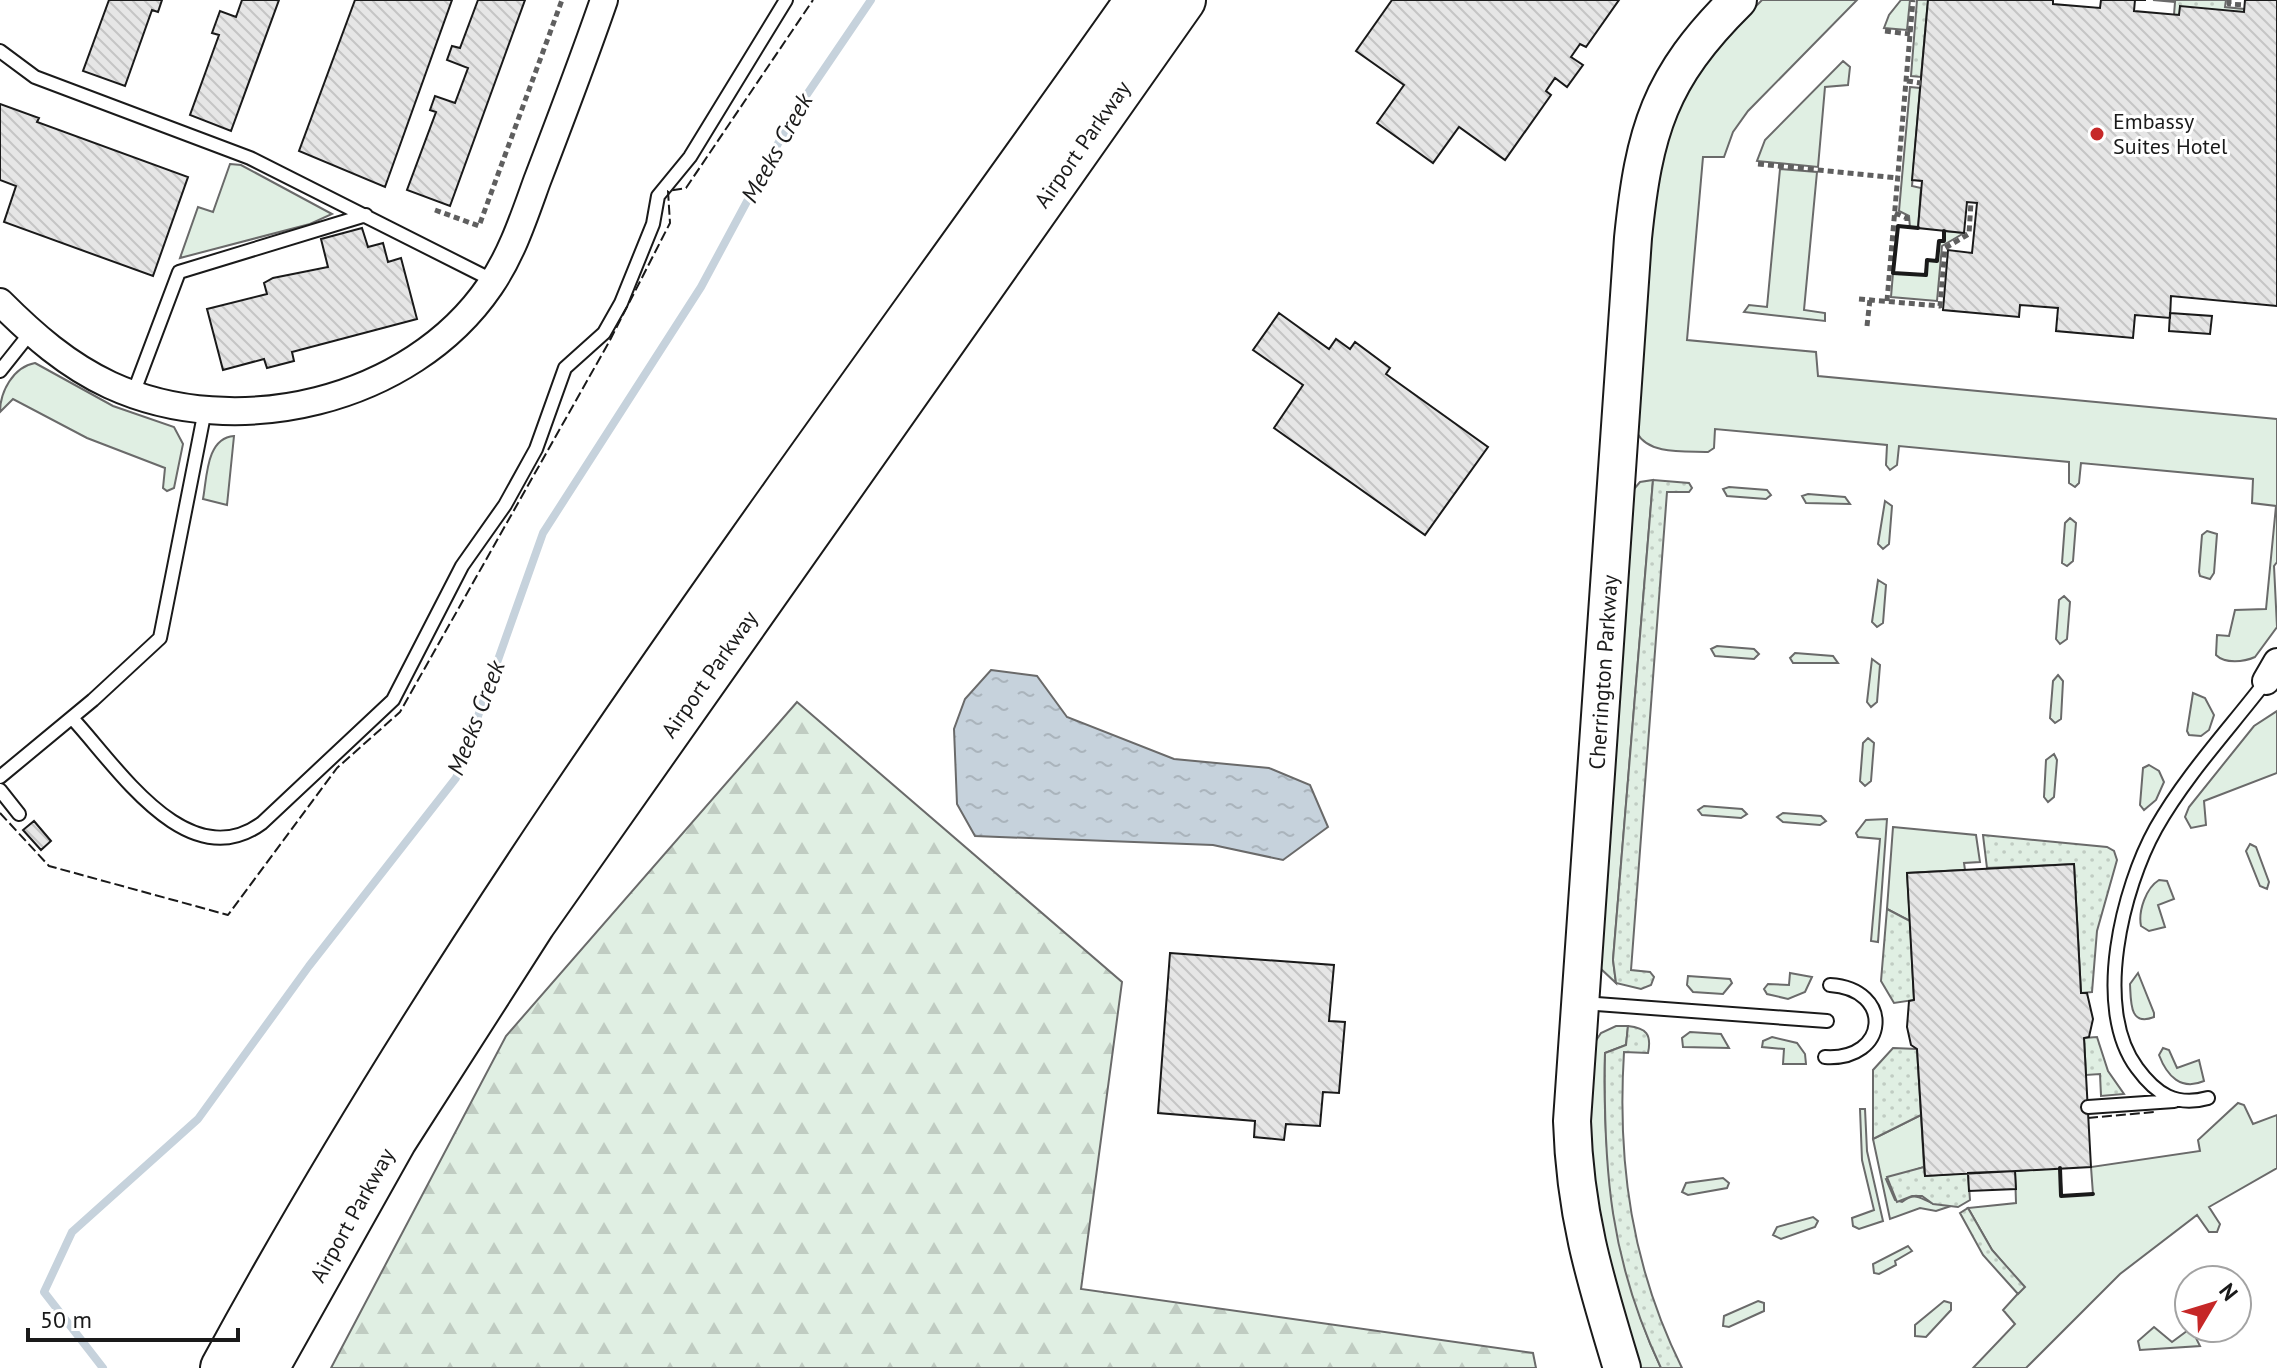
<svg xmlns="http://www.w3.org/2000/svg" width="2277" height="1368" font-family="'PT Sans',sans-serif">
<defs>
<pattern id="forest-firs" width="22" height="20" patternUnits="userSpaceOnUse" patternTransform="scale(2)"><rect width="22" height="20" fill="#e0efe3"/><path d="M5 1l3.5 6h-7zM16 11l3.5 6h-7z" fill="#c0ccc2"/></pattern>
<pattern id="garden-dots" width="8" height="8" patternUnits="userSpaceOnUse" patternTransform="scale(2)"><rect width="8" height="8" fill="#e0efe3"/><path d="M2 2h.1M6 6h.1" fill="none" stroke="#c0ccc2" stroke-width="1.8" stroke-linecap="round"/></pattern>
<pattern id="water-ripples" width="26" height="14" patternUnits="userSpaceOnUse" patternTransform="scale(2)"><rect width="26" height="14" fill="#c6d2dc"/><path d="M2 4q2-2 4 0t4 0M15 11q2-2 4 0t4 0" fill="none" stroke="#aab4bc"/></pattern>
<pattern id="building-back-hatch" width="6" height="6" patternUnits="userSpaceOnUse" patternTransform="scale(2)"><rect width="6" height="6" fill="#e6e6e6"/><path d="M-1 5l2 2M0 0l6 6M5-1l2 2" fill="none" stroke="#c5c5c5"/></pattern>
</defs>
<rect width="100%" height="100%" fill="#fff"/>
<path fill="#e0efe3" stroke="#6a6a6a" stroke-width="2" d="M1762 0H1857L1748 111 1733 132 1724 157H1703L1687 340 1816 352 1818 376 2277 419V562L2274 566 2277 627 2255 657C2244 662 2225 664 2216 655L2217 635 2229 636 2235 610 2266 609 2276 506 2252 503 2253 479 2081 463 2079 483 2075 487 2069 483V462L1899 446 1897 465 1890 470 1886 465 1887 445 1715 429 1714 448 1708 452C1685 451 1649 455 1637 433L1655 173 1676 104 1717 46Z
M1901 0H1910L1907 30 1884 28 1889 15Z
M1843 61 1850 67 1848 85 1825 87 1818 167 1757 161 1765 140Z
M1910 87 1920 88 1912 186 1921 188 1918 228H1910L1909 216 1899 211Z
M230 164 241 165 332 214 310 224 180 258 198 207 213 212Z
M1780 169 1817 172 1804 310 1825 313V321L1744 312 1749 305 1767 307Z
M1944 231 1964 233 1942 246 1937 301 1891 297 1893 273 1925 275 1927 260 1937 261 1939 241H1944Z
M35 363 113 406 174 427 183 444 174 488 167 491 163 488 165 468 87 438 13 399 0 412C0 392 13 367 35 363Z
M234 436 227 505 203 499C207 478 206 438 234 436Z
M1653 480 1613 960 1616 983 1600 968 1634 489 1640 482Z
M1729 487 1767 490 1771 495 1766 499 1727 496 1723 489Z
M1808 494 1845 497 1850 504 1806 503 1802 496Z
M1885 501 1892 506 1889 544 1883 549 1878 544Z
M2070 518 2076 523 2073 561 2067 566 2062 563 2065 523Z
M2207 531 2217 534 2214 573 2210 579 2200 576 2199 572 2202 535Z
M1878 580 1886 585 1883 623 1877 627 1872 622Z
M2064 596 2070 602 2067 639 2060 644 2056 639 2059 600Z
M1717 646 1754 649 1759 654 1754 659 1715 656 1711 649Z
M1795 653 1833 656 1838 663H1793L1790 658Z
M1872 659 1880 665 1877 702 1871 707 1867 702Z
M2058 675 2063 681 2061 719 2055 723 2050 718 2053 681Z
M2193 693 2205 698 2214 715 2209 730 2201 736 2189 735 2187 731Z
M2277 711V773L2204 801 2206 825 2191 828 2185 817 2189 807 2254 726Z
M1868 738 1874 743 1871 781 1865 786 1860 781 1863 743Z
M2054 754 2057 760 2054 797 2048 802 2044 797 2046 760Z
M2149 765 2159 771 2164 782 2156 800 2144 810 2140 805 2143 768Z
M1704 806 1742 809 1747 814 1741 818 1702 815 1698 810Z
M1783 813 1821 816 1826 821 1820 825 1783 822 1777 817Z
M1887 819 1878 942 1871 941 1880 839 1858 837 1856 833 1866 820Z
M1893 827 1976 835 1980 862 1964 863 1965 870 1907 873 1910 921 1887 909Z
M2250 844 2256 847 2269 882 2267 889 2260 886 2246 851Z
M2159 880 2167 881 2174 899 2158 905 2165 927 2149 931 2141 926C2138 911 2146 888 2159 880Z
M1790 973 1812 977 1805 992 1788 999 1767 994 1764 989 1768 984 1789 985Z
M2138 973 2154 1013V1017C2129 1027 2131 1001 2130 984Z
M1688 976 1730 979 1732 983 1723 994 1693 992 1687 985Z
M1616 1026H1628L1626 1045 1605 1053C1602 1159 1615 1271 1661 1368H1640L1602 1248 1588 1136 1593 1045 1601 1033Z
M1690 1032 1721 1034 1729 1048 1683 1047 1682 1038Z
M1772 1037 1797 1043 1805 1054 1806 1064H1783L1784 1049 1762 1047 1763 1041Z
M2163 1048 2169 1050 2177 1068 2199 1060 2204 1081C2181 1091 2167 1076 2159 1055Z
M2238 1103 2244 1105 2253 1124 2277 1115V1168L2209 1207 2220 1224 2217 1232H2209L2197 1215 2120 1274 2026 1368H1973L2015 1324 2003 1310 2024 1287 1992 1250 1968 1208 2016 1203 2015 1171 2060 1168 2062 1196 2093 1194 2091 1167 2200 1151 2198 1140Z
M1860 1109H1865L1867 1151 1883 1221 1859 1229 1853 1226 1852 1218 1874 1210 1862 1160Z
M1921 1115 1924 1167 1886 1179 1895 1200 1902 1202C1915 1192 1919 1198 1932 1203 1939 1205 1945 1203 1951 1206L1936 1211 1920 1208 1890 1219 1873 1139Z
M1723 1178 1729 1183 1727 1188 1688 1195 1682 1192 1686 1183Z
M1813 1217 1818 1221 1815 1227 1781 1239 1773 1235 1777 1227Z
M1908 1246 1912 1251 1895 1261 1896 1265 1879 1274 1874 1273 1873 1264Z
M1758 1301 1764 1303V1311L1729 1327 1723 1326 1724 1316Z
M1944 1301 1951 1303V1310L1926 1337 1915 1336V1325Z
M2154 1327 2172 1342 2191 1328 2200 1346 2140 1350 2138 1341Z"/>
<path fill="url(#forest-firs)" stroke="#6a6a6a" stroke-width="2" d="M797 702 1122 982 1081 1289 1533 1353 1536 1368H331L506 1036Z"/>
<path fill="url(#garden-dots)" stroke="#6a6a6a" stroke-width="2" d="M1917 0H1928L1921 77 1911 76Z
M2153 0H2226L2225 7 2244 9V12L2174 15 2175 2Z
M1653 480 1689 483 1692 488 1689 492H1667L1631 970 1650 972 1654 977 1651 985 1641 989 1616 983 1613 960Z
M1983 835 2107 847 2114 851 2117 860 2097 931 2092 992 2081 993 2074 864 1987 868Z
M1887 909 1910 921 1914 1000 1894 1003 1881 981Z
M1628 1026C1646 1028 1652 1034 1648 1053L1624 1052C1617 1164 1632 1267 1682 1368H1661C1610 1260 1603 1170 1605 1053L1626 1045Z
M2097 1037 2108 1071 2124 1094 2101 1096 2100 1074 2086 1075 2084 1038Z
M1893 1048 1917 1049 1921 1115 1873 1139V1070Z
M1924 1167 1925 1176 1968 1173 1970 1200 1958 1207 1933 1204 1922 1196H1912L1897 1202 1887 1177Z
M1968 1208 1992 1250 2025 1287 2018 1294 1983 1255 1960 1213Z"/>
<path fill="url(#water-ripples)" stroke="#6a6a6a" stroke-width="2" d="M991 670 1037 676 1067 717 1174 759 1269 768 1310 785 1328 827 1283 860 1213 845 975 836 957 804 954 729 965 699Z"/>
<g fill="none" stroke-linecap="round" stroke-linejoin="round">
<path stroke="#c6d2dc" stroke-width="8" d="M103 1368 44 1292 72 1232 198 1119 309 966 456 778 543 533 701 287 795 112 871 0"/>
</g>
<path fill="url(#building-back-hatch)" stroke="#1a1a1a" stroke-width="2" d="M109 0H162L158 12 152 10 125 86 83 71Z
M242 0H279L231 131 190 115 219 35 212 33 220 11 236 17Z
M355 0H452L385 187 299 151Z
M478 0H525L450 206 407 190 436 112 430 110 435 96 455 103 468 68 447 60 452 46 460 48Z
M1392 0H1619L1586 47 1580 44 1571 57 1583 65 1567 87 1555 78 1546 91 1551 95 1505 160 1459 127 1433 163 1377 123 1404 85 1356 51Z
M1928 0H2053V4L2100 8 2101 0H2146H2135L2134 11 2179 15 2180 6 2244 12 2245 0H2277V306L2171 296 2170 318 2135 315 2133 338 2056 331 2058 308 2020 305 2019 317 1943 310 1948 250 1972 253 1977 203 1967 202 1964 233 1918 228 1922 181 1912 180Z
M0 104 39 118 37 122 188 177 153 276 4 222 16 186 0 180Z
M362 228 368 247 383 243 388 262 401 258 417 319 292 352 294 361 267 368 264 359 223 370 207 309 267 294 264 283 273 278 328 267 321 239Z
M1279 313 1329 349 1336 339 1350 349 1355 342 1390 368 1386 374 1488 447 1425 535 1274 428 1303 385 1253 350Z
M2170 313 2212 316 2210 334 2169 331Z
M34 821 51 841 41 850 23 830Z
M2074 864 2081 993H2087L2093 1019 2089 1037 2084 1038 2091 1167 1925 1176 1917 1049 1911 1045 1907 1027 1909 1001 1914 1000 1907 873Z
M1170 953 1334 965 1329 1021 1345 1022 1339 1093 1323 1092 1320 1126 1286 1124 1284 1140 1254 1137 1255 1121 1158 1113Z
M2015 1171 2016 1189 1969 1191 1968 1173Z"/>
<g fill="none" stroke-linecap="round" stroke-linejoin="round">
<g stroke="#1a1a1a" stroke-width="16">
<path id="lane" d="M0 51 35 77 250 158 494 281
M0 371 31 332
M133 394 179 272 366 215
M72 718C116 765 187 878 262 823L393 700 462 566 505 505 536 449 565 368 604 333 621 303 653 224 658 196 690 157 786 0
M0 777 93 700 160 638 205 410
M0 790 19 814
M1583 1003 1827 1021
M1825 1057C1889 1061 1894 989 1830 985
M2208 1098C2176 1107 2156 1094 2137 1068 2092 1008 2123 887 2156 828 2186 775 2230 728 2266 681
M2088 1107 2174 1101"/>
</g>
<g stroke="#1a1a1a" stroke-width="30">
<path id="street" d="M0 302C33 335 67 365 110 385 236 443 411 402 490 286 512 254 524 217 537 181 560 121 583 61 604 0
M2266 681 2277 662"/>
</g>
<g stroke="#1a1a1a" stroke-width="40">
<path id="secondary" d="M1622 1368C1595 1279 1575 1216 1572 1121L1633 238C1644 131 1659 78 1738 0"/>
</g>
<g stroke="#1a1a1a" stroke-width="48">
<path id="highway" d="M223 1368C485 885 822 448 1138 0
M266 1368 394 1140 533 923 1183 0"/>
</g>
<path stroke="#5f5f5f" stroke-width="5" stroke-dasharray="6 4" stroke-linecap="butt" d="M2229 0V4L2245 5
M1885 31 1910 34
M1907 81 1921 83
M1758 164 1898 178
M435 210 479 226 562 0
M1895 213 1907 218V227
M1859 299 1940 306 1945 248 1969 234 1971 202
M1887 301 1913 0
M1867 326 1870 299"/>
<use href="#lane" stroke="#fff" stroke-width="12"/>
<use href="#street" stroke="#fff" stroke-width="26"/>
<use href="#secondary" stroke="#fff" stroke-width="36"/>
<use href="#highway" stroke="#fff" stroke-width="44"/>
<path stroke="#1a1a1a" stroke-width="2" stroke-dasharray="10 4" stroke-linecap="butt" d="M0 813 49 866 228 915 337 768 400 712 609 342 670 223 668 191 686 188 813 0
M2088 1118 2155 1112"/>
<path stroke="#1a1a1a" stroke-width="4" d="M1918 228 1898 226 1893 273 1926 275 1927 260 1937 261 1939 241H1944V231
M2060 1168 2061 1196 2093 1194"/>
</g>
<circle fill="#c62828" stroke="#fff" stroke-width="3" cx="2097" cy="134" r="8"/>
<g text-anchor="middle" stroke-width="6" stroke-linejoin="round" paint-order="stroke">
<g font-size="22" fill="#1a1a1a" stroke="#fff" text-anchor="start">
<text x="2113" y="129">Embassy<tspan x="2113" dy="25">Suites Hotel</tspan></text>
</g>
<g font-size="22" fill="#1a1a1a" stroke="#fff">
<text transform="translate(1082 144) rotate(-55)" y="8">Airport Parkway</text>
<text transform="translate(1603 672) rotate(-86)" y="8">Cherrington Parkway</text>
<text transform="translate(709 674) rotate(-55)" y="8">Airport Parkway</text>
<text transform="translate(352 1215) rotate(-61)" y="8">Airport Parkway</text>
</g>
<g font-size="24" font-style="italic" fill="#1a1a1a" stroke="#fff">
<text transform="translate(777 148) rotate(-61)" y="8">Meeks Creek</text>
<text transform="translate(476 718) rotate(-69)" y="8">Meeks Creek</text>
</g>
</g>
<g transform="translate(2213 1304) rotate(52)"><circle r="38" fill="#ffffff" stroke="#a3a3a3" stroke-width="2"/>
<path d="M0-6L14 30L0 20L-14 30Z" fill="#c62828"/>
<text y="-12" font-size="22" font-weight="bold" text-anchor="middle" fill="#1a1a1a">N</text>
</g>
<path d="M28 1328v12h210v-12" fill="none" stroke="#1a1a1a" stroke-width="4"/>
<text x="40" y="1328" font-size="24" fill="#1a1a1a" stroke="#ffffff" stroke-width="6" paint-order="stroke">50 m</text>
</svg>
